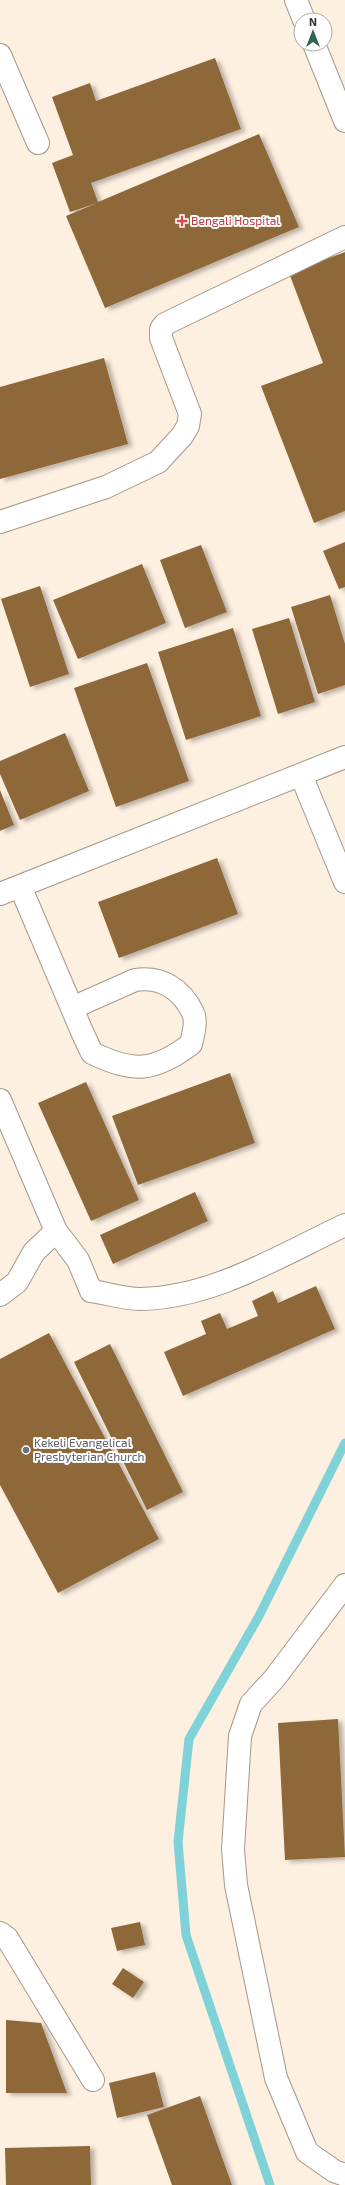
<svg xmlns="http://www.w3.org/2000/svg" width="345" height="2185" font-family="'Exo 2',sans-serif">
<defs>
<filter id="shadow"><feDropShadow dx="4.5" dy="2.5" stdDeviation="2" flood-color="#0004"/></filter>
</defs>
<rect width="100%" height="100%" fill="#fdf0e1"/>
<g fill="none" stroke-linecap="round" stroke-linejoin="round">
<path stroke="#7fd2d8" stroke-width="9" d="M270 2185 186 1935 178 1842 189 1739 259 1616 345 1443"/>
</g>
<path fill="#8e6838" filter="url(#shadow)" d="M215 58 241 129 91 183 98 202 259 134 299 227 105 308 66 216 97 203 70 212 52 163 73 155 52 97 90 83 96 101Z
M345 252V511L314 523 261 386 323 363 289 273Z
M104 358 128 444 0 479V387Z
M345 542V587L339 589 323 551Z
M201 545 227 612 185 628 160 560Z
M142 564 166 623 78 659 53 600Z
M40 586 69 674 30 687 1 599Z
M330 595 345 644V685L318 694 291 607Z
M289 618 315 702 278 714 252 629Z
M233 628 261 716 186 740 158 652Z
M147 663 189 781 116 807 74 688Z
M65 733 89 791 20 820 0 774V761Z
M0 790 14 825 0 831Z
M217 858 238 914 119 958 98 902Z
M230 1073 255 1143 138 1185 112 1116Z
M86 1082 139 1200 91 1221 38 1103Z
M195 1192 208 1221 113 1264 100 1235Z
M316 1286 335 1329 183 1396 164 1352 206 1334 201 1321 220 1313 227 1329 258 1316 252 1301 273 1291 278 1303Z
M49 1333 159 1539 58 1593 0 1485V1359Z
M110 1344 183 1492 147 1510 74 1362Z
M338 1719 345 1857 285 1860 278 1723Z
M140 1922 145 1945 117 1951 111 1928Z
M123 1968 144 1982 133 1998 112 1984Z
M6 2020 41 2023 67 2093H6Z
M155 2072 164 2107 117 2118 109 2083Z
M200 2096 232 2185H172L147 2115Z
M90 2146 91 2185H6L5 2148Z"/>
<g fill="none" stroke-linecap="round" stroke-linejoin="round">
<g stroke="#a39789" stroke-width="24">
<path id="minor" d="M296 0 304 20
M314 44 345 121
M0 55 38 143
M0 522 106 487 158 462 182 436 188 426 190 414 161 338V329L165 324 345 237
M301 775 345 882
M20 886 83 1034 92 1053C134 1073 154 1072 191 1044 193 1036 197 1021 193 1013 182 989 161 976 135 980L72 1008
M0 894 345 757
M0 1100 56 1231 78 1260 91 1291C107 1293 124 1299 140 1299 213 1298 281 1255 345 1225
M0 1295 17 1282 34 1252 56 1231
M345 1585 274 1679 251 1704 240 1736 233 1849 236 1885 276 2078 307 2152 334 2171 345 2175
M0 1933 7 1938 93 2080"/>
</g>
<use href="#minor" stroke="#fff" stroke-width="22"/>
</g>
<path fill="#e0444e" stroke="#fff" stroke-width="1.5" d="M180 215h4v4h4v4h-4v4h-4v-4h-4v-4h4z"/>
<circle fill="#6b7280" stroke="#fff" stroke-width="1.5" cx="26" cy="1450" r="4"/>
<g text-anchor="middle" stroke-width="4" stroke-linejoin="round" paint-order="stroke">
<g font-size="12" fill="#be3a42" stroke="#fff" text-anchor="start">
<text x="191" y="225">Bengali Hospital</text>
</g>
<g font-size="12" fill="#5b616d" stroke="#fff" text-anchor="start">
<text x="34" y="1447">Kekeli Evangelical<tspan x="34" dy="14">Presbyterian Church</tspan></text>
</g>
</g>
<g transform="translate(313 32)"><circle r="19" fill="#ffffff" stroke="#adaba9"/>
<path d="M0-3L7 15L0 10L-7 15Z" fill="#2f664d"/>
<text y="-6" font-size="11" font-weight="bold" text-anchor="middle" fill="#312c27">N</text>
</g>
</svg>
